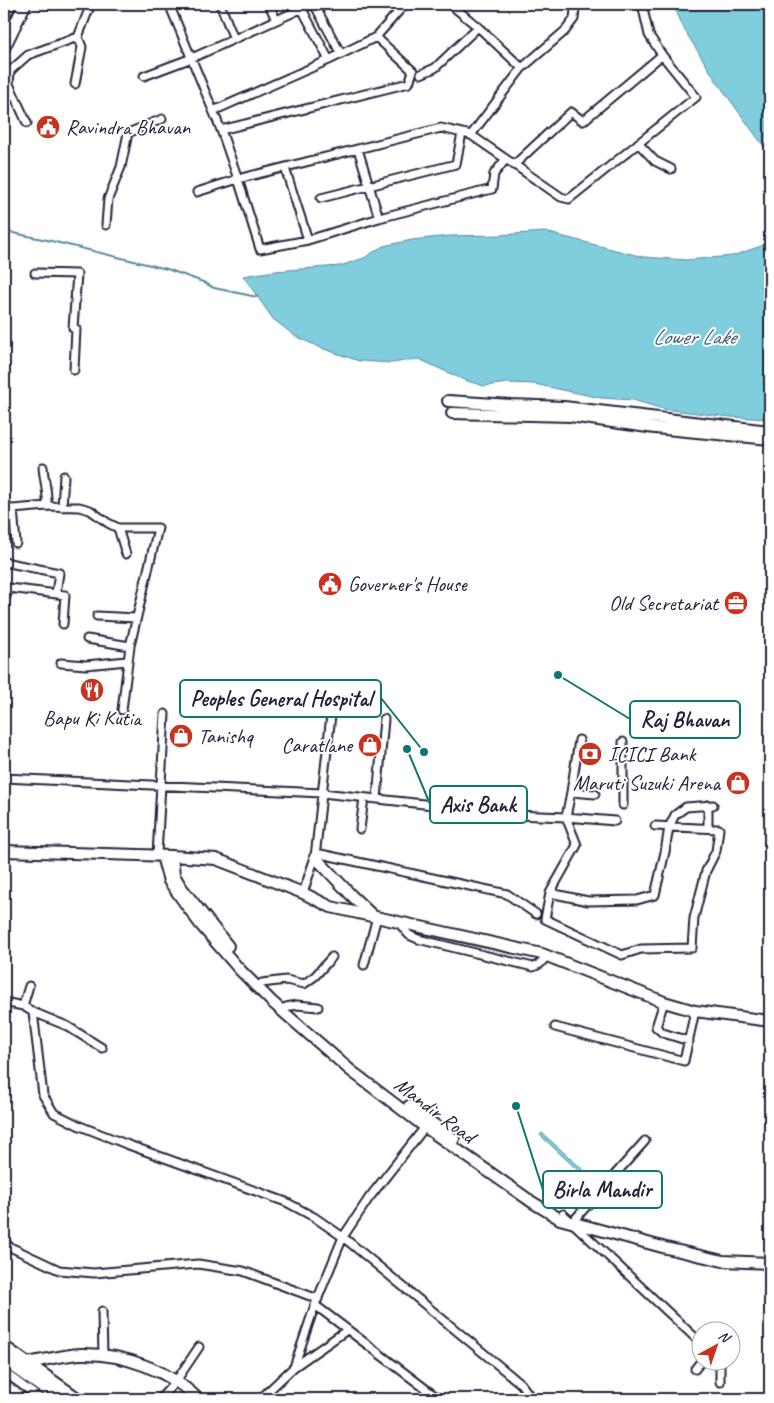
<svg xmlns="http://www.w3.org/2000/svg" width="774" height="1403" font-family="Caveat,sans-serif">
<rect width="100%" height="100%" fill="#fff"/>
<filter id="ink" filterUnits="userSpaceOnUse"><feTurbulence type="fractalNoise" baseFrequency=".02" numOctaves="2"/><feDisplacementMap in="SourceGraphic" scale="10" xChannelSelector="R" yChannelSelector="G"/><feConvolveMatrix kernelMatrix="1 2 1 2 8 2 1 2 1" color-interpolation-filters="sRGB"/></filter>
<g filter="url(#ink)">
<path fill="#7fcddd" stroke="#5a899c" d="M673 4H770V155L717 82 685 31Z
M545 232 643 257 687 260 732 256 770 243V419L730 417 663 409 633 400 601 398 534 384 508 383 484 386 464 380 419 359 392 363 359 361 321 348 295 336 273 319 243 276 275 271 340 266 364 258 383 246 412 240 449 236 500 235Z
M542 1133 588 1174 585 1177 540 1135Z"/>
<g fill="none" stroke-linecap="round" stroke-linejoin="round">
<path stroke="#5a899c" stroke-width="2" d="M4 231 47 240 167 269 203 282 214 288 257 297"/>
<g stroke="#22223b" stroke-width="11">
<path id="street" d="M169 4 221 130 238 179 260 249 308 240 379 218 492 189 494 174 506 159
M220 4 234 39
M269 4 276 20
M314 4 341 54
M450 4 478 27 522 68
M302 9 329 60
M421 74 435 68 478 27
M144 76 192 58 312 4
M75 84 82 47 78 37 91 4
M213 111 329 60 376 37 405 4
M27 123 9 84 10 71 28 55 78 37
M221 130 409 83 413 71 376 37
M471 135 522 68 565 31 574 19 575 9 572 4
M638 143 655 161 671 169
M358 149 379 218
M514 165 571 112 583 121 662 55
M285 168 308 240
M197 192 238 179 441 128 471 135 561 197 569 199 696 97 662 55 649 35 642 4
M321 198 456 164 462 133
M106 225 108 199 121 167 128 133 162 119
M35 273 77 274 73 328
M74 370 76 329
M43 467C44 481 48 491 47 506
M62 507 64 476
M4 508 13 509 47 506 79 507 90 510 108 523 118 528H158L130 646 122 710
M13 509 16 543
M118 528 126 554
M4 562 59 573 56 593
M4 602 9 588 65 595 63 624
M97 616 136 618
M87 639 130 646
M61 663 86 665 127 661
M579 740 571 792 566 817 577 845 550 893 545 919 622 955 641 949 692 948 694 918 706 871 716 851 719 829 655 826
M623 742V805
M4 778 322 793 433 805
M571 792 595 794
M377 799 384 719
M461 813 566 817 615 821
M708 828V805
M360 829 364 798
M316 853 507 894 536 914
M157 855 165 714
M303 893 315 857 331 715
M550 893 588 901 637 900 655 895 665 852 669 827 675 815 686 807 713 805
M398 922 409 935 418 939 533 967 540 964 547 956
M364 965 377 917
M262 983 286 980 304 984 315 976 332 957
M4 1002 23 1006 33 1012 43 1095 54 1113 80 1126 126 1144 286 1202 314 1217 343 1237 521 1384 532 1399
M664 1002 656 1027 663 1033 689 1041
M23 1006 29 986
M286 1007 297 1005 318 1007
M33 1012 67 1026 102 1048
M555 1027 684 1061 695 1011
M563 1214 702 1344
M576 1218 645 1141
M4 1239 8 1246 59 1270 94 1273 198 1264 243 1271 318 1299
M315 1305 439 1399
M102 1311 103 1356
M719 1360 720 1362V1382
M294 1367 315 1305 343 1237 369 1198 425 1127
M695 1369 702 1360
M4 1372 41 1399
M160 1399 176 1381 199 1347
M260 1399 294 1367 347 1330"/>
</g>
<g stroke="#22223b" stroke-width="14">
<path id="secondary" d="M448 401 511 405 564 407 770 431
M452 413 570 416 655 428 770 439
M4 851 172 856 216 859 303 893 331 907 542 954 664 1002 695 1011 770 1021
M162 856 169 881 200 924 239 969 272 1002 350 1070 425 1127 532 1202 560 1219 666 1248 723 1261 770 1263
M172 856 174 875 181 887 228 946
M315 857 351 895 372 915
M409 1106 454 1139
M27 1363C45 1360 63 1355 81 1354 122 1353 169 1370 198 1399"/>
</g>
<g stroke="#22223b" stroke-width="15">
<path id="primary" d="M4 15 10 4
M4 47 25 4
M4 1347 78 1399
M4 1360 59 1399"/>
</g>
<use href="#street" stroke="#fff" stroke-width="7"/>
<use href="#secondary" stroke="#fff" stroke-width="10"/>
<use href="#primary" stroke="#fff" stroke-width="11"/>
</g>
</g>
<defs>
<g id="civic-disc" transform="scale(1.25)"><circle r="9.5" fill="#c8321e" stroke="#fff"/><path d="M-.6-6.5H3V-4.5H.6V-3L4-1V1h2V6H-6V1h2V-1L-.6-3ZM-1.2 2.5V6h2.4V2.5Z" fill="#fff"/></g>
<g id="office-disc" transform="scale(1.25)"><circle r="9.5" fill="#c8321e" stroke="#fff"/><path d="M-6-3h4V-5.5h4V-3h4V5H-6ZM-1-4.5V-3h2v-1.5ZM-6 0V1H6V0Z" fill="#fff"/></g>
<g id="restaurant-disc" transform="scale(1.25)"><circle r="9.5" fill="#c8321e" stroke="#fff"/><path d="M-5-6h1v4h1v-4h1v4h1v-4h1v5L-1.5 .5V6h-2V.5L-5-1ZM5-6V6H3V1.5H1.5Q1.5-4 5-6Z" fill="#fff"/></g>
<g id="shop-disc" transform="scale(1.25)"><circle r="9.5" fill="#c8321e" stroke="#fff"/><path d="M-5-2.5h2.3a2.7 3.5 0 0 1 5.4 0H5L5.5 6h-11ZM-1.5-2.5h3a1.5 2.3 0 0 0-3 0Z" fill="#fff"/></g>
<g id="bank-disc" transform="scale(1.25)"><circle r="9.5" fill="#c8321e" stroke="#fff"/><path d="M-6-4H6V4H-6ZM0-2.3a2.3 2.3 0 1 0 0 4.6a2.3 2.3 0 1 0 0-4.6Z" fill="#fff"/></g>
</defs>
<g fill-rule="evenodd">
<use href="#civic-disc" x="48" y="127"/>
<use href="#civic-disc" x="330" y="584"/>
<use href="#office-disc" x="736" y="603"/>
<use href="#restaurant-disc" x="92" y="690"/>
<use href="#shop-disc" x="181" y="736"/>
<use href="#shop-disc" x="370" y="745"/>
<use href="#bank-disc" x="590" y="754"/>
<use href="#shop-disc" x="738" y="783"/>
</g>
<g text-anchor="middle" stroke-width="4" stroke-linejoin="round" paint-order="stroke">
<g font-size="21" fill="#22223b" stroke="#fff" text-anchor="start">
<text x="66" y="134">Ravindra Bhavan</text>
<text x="348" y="591">Governer's House</text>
<text x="718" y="610" text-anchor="end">Old Secretariat</text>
<text x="92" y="725" text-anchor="middle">Bapu Ki Kutia</text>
<text x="198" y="743">Tanishq</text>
<text x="352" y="752" text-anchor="end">Caratlane</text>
<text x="608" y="761">ICICI Bank</text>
<text x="720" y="790" text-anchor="end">Maruti Suzuki Arena</text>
</g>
<g font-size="21" fill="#22223b" stroke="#fff">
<text transform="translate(435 1110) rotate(37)" y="7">Mandir Road</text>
</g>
<g font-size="22" font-style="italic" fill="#435e74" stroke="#fff">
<text x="694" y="344">Lower Lake</text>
</g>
</g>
<path fill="none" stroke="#0f766e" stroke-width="2" d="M424 752L381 698M558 675L630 719M407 749L430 804M516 1106L543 1190"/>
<g fill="#0f766e" stroke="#fff" stroke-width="2">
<circle cx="424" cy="752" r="5"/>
<circle cx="558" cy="675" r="5"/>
<circle cx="407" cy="749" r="5"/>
<circle cx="516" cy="1106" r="5"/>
</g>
<g fill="#fff" stroke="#0f766e" stroke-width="2">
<rect x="180" y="680" width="201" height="37" rx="5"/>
<rect x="630" y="701" width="110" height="37" rx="5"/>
<rect x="430" y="786" width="97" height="37" rx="5"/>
<rect x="543" y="1171" width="119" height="37" rx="5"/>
</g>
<g font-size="22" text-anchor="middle" font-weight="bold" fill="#22223b">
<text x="281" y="706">Peoples General Hospital</text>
<text x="685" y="727">Raj Bhavan</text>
<text x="478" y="812">Axis Bank</text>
<text x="602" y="1197">Birla Mandir</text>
</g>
<rect width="774" height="1403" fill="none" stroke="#fff" stroke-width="20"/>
<rect x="10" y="10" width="754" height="1383" fill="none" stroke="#22223b" stroke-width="2" filter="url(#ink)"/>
<g transform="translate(716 1346) rotate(40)"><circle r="24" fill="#ffffff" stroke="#a7a7b1"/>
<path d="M0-4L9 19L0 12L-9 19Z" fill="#c8321e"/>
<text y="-8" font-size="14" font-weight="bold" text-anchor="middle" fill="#22223b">N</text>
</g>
</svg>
